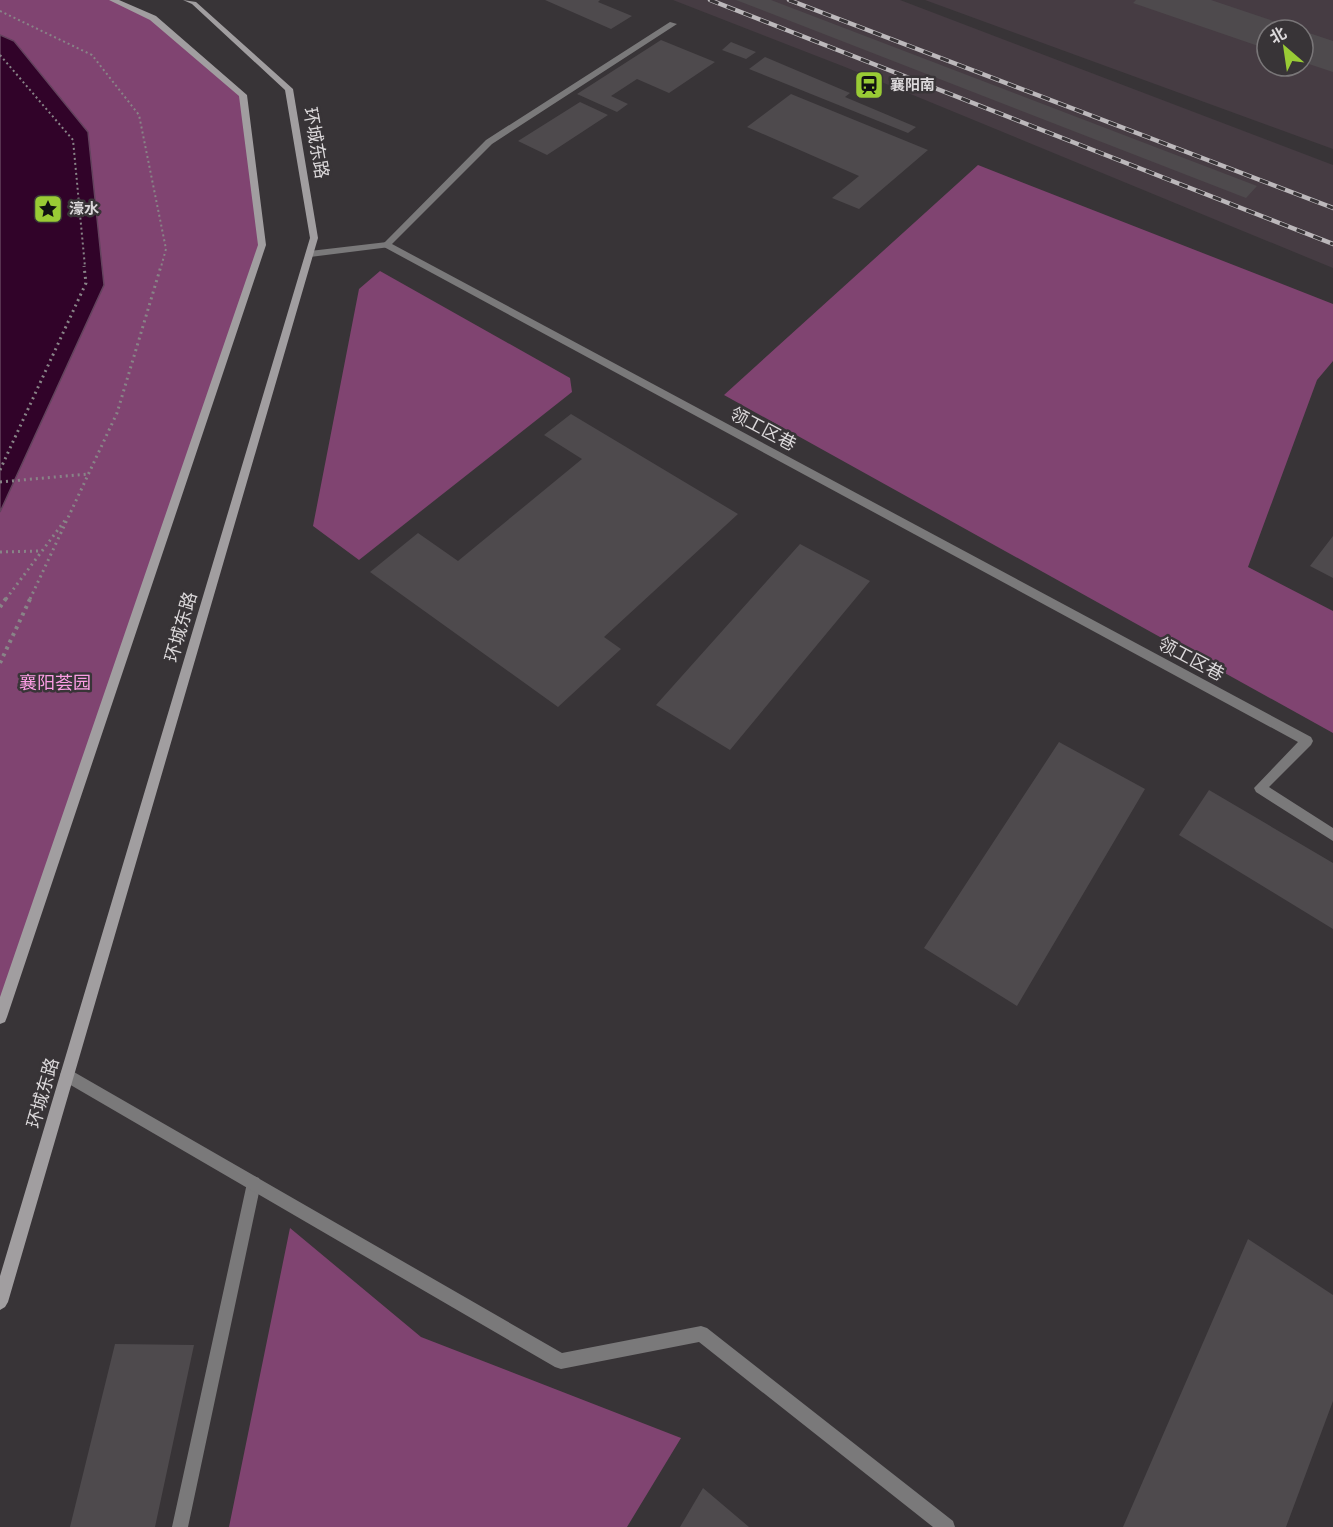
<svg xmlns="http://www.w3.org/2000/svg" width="1333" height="1527" font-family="Montserrat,'Noto Sans SC',sans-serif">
<rect width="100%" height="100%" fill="#383437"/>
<path fill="#463c43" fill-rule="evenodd" d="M673 0H900L1333 165V268L845 67Z
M925 0H1333V149ZM1267 30H1303V66H1267Z"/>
<path fill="#804471" d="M0 0H113L153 18 243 95 262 245 0 1016V512L104 285 14 41 0 35Z
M978 165 1333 304V361L1317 380 1248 567 1333 611V733L724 395Z
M380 271 570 378 572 392 359 560 313 526 359 289Z
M290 1228 421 1337 681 1438 627 1527H229Z"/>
<path fill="#310329" stroke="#64435e" stroke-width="1.5" d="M0 35 14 41 88 132 104 285 0 512Z"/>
<path fill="#4e4a4d" d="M545 0H600L598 2 632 16 611 29Z
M736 0H771L1257 186 1246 198Z
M1136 0H1211L1300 30H1267V49L1133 3Z
M1303 31 1333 41V72L1303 62Z
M661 40 715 62 669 93 637 79 611 96 628 104 617 112 577 94Z
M731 42 756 52 746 59 722 50Z
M765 57 850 93 845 97 916 127 908 133 749 69Z
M791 94 928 150 859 209 832 198 859 176 747 127Z
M580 102 608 115 547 155 518 141Z
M571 414 738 514 604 637 621 649 558 707 370 572 418 533 458 561 582 459 544 435Z
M1333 536V578L1310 566Z
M800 544 870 581 730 750 656 705Z
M1059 742 1145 789 1017 1006 924 948Z
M1209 790 1333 863V929L1179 835Z
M1248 1239 1333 1295V1401L1286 1527H1123Z
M115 1344 194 1345 155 1527H70Z
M703 1488 749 1527H680Z"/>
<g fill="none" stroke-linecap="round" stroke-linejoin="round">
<path stroke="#888487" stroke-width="2" stroke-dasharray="2 3" stroke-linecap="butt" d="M0 11 92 55 139 115 166 249 161 267
M0 55 73 140 85 267"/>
<path stroke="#888487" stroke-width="3" stroke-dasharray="2 4" stroke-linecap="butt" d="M0 470 86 283 84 266
M0 482 88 474
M0 552 41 551
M6 599 66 519
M30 599 117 413 161 266"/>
<path stroke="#888487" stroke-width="4" stroke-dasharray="3 4.5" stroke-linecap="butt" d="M0 607 7 597
M0 663 31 597"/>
<path fill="#7a797a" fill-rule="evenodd" d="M387 242 390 243V247L310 257 306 254 310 251Z
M254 1176 259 1178 261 1183 188 1527H172L247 1183 249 1178Z"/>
<path fill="#7a797a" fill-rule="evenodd" d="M670 22 677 24 492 144 392 244 1311 737 1313 741 1311 745 1269 787 1333 828V841L1256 792 1254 788 1298 742 384 247V243L486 140Z
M67 1068 562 1353 701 1326 707 1328 953 1521 955 1527H933L699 1342 561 1369 555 1367 62 1080 60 1075 62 1070Z"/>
<path fill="#a19ea0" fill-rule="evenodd" d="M109 0H119L156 16 247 95 266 245 7 1017 5 1022 0 1024V997L258 245 239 96 150 20Z
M183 0 196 2 293 89 318 238 8 1302 5 1307 0 1310V1276L310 238 285 90 192 4Z"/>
<g stroke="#bcb8bb" stroke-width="4.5">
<path id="rail" d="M710 0 1333 244
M789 0 1333 208"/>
</g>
<use href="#rail" stroke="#383437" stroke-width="3" stroke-dasharray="9" stroke-linecap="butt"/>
</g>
<defs>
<g id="station-square" transform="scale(1.5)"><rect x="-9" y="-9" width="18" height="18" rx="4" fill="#99cb35" stroke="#383437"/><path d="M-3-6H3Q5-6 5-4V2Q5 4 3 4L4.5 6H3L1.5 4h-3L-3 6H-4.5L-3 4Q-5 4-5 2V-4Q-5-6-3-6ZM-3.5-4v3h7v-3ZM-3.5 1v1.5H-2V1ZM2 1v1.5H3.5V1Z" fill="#111"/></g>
<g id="sight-square" transform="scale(1.5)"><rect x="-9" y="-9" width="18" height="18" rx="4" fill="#99cb35" stroke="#383437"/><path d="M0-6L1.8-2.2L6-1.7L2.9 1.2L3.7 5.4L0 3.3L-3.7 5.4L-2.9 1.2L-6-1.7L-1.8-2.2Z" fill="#111"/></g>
</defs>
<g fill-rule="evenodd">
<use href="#station-square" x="869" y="85"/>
<use href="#sight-square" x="48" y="209"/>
</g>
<g text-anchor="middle" stroke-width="5" stroke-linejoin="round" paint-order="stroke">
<g font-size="15" font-weight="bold" fill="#dbd8da" stroke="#383437" text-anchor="start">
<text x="890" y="90">襄阳南</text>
<text x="69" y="214">濠水</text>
</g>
<g font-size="18" fill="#dbd8da" stroke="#383437">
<text transform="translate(316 143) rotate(80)" y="6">环城东路</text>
<text transform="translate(763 429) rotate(28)" y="6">领工区巷</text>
<text transform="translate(181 627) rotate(-74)" y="6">环城东路</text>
<text transform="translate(1191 659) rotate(28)" y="6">领工区巷</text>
<text transform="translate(43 1093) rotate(-74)" y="6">环城东路</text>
</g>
<g font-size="18" fill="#fc9ee4" stroke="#383437">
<text x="55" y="689">襄阳荟园</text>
</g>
</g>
<g transform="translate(1285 48) rotate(331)"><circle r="28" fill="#383437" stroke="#797678" stroke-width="1.5"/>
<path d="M0-4.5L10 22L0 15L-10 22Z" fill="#99cb35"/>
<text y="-9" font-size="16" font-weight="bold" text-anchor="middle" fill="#dbd8da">北</text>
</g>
</svg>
